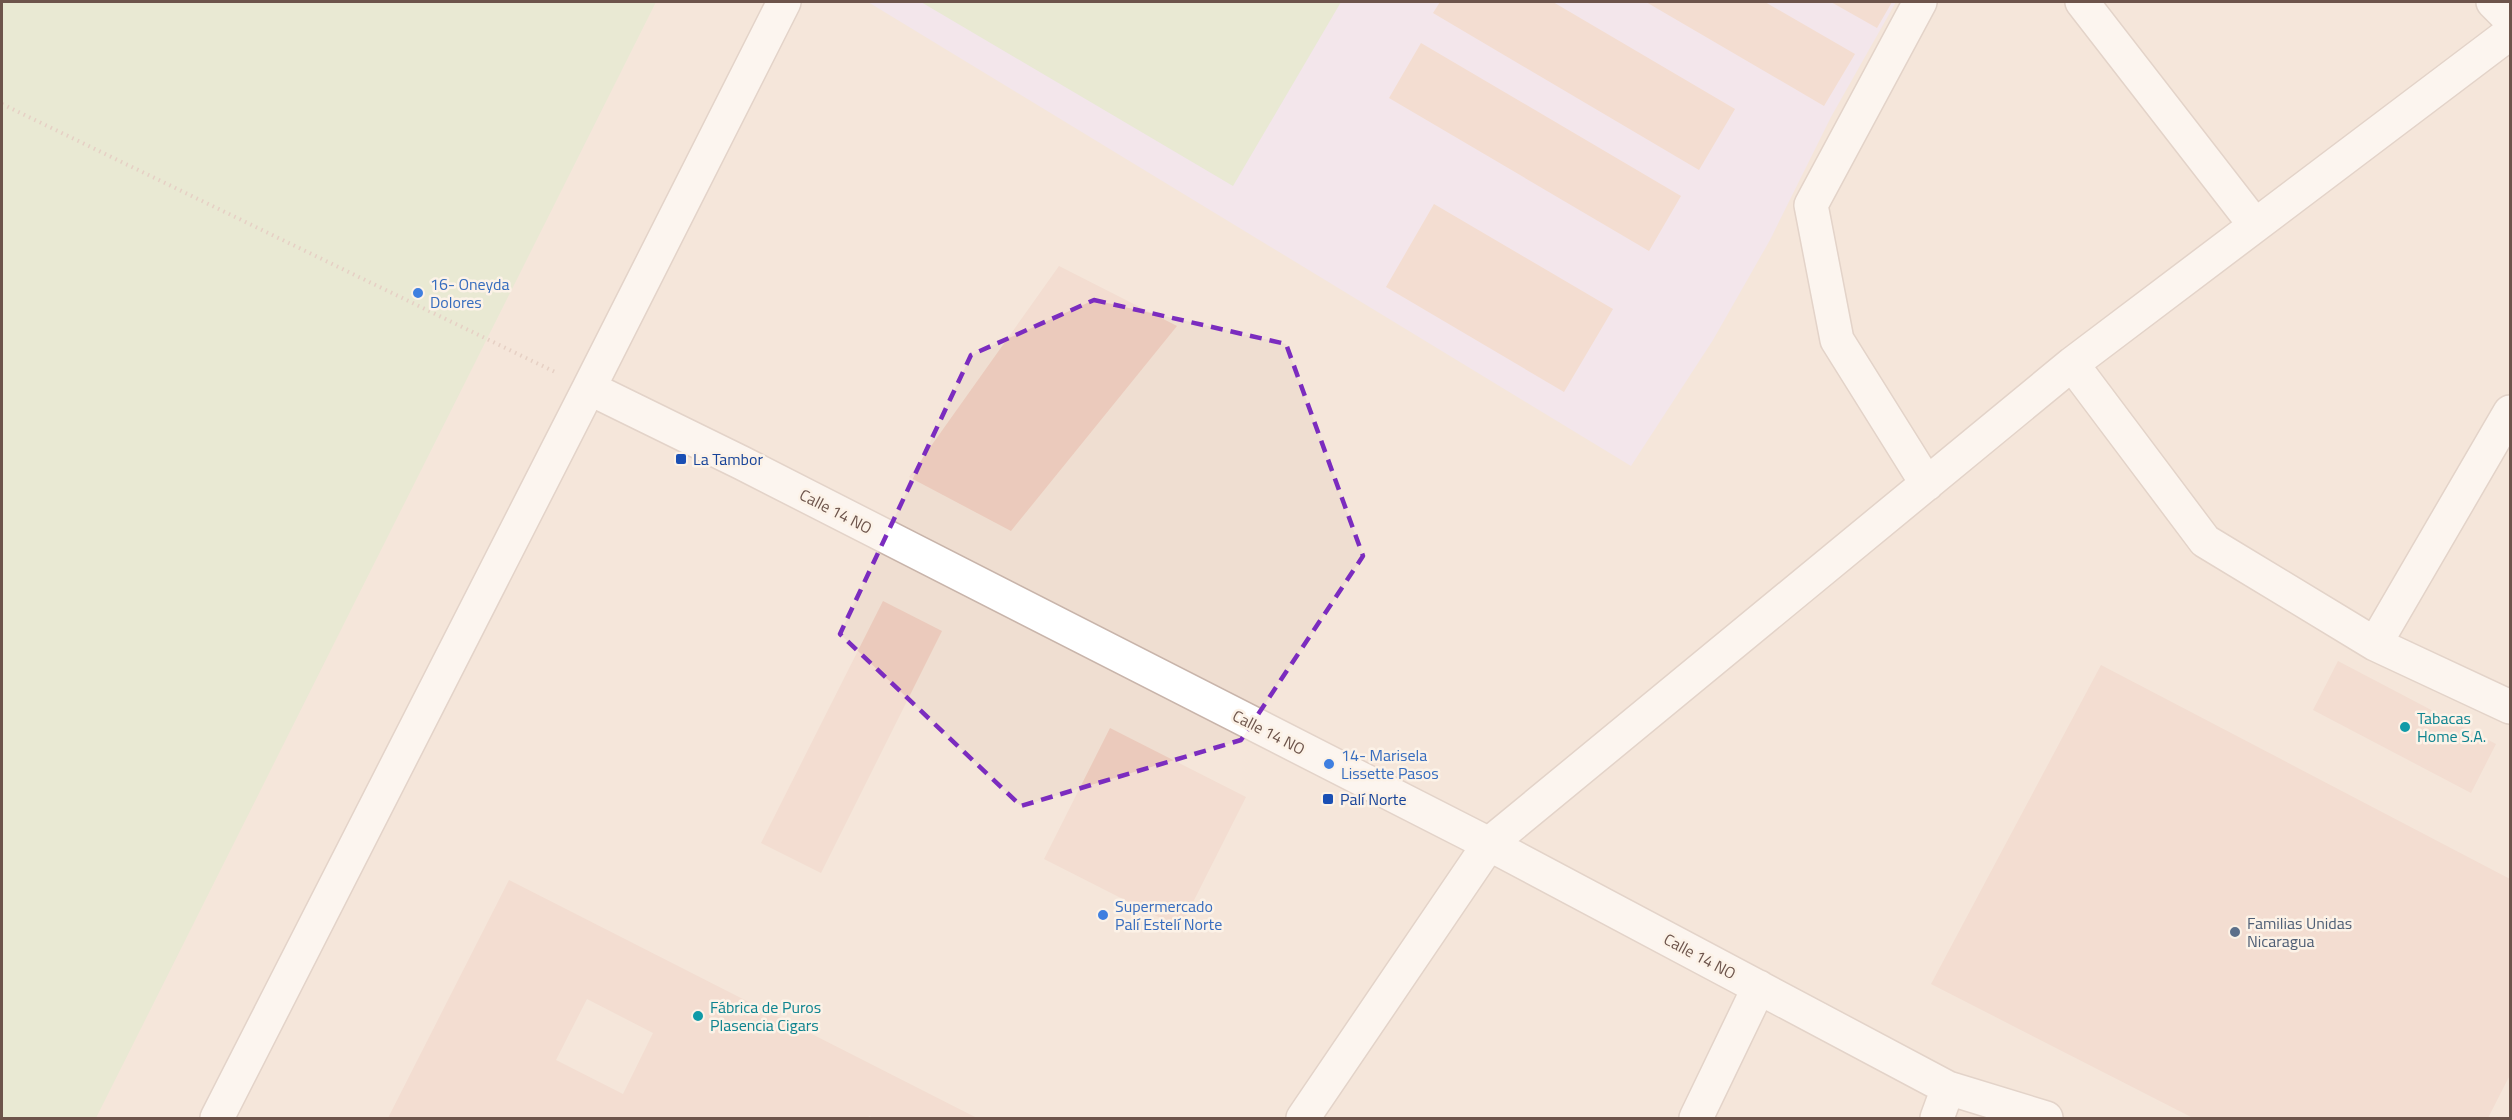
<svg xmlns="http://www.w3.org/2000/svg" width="2512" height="1120" font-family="'Titillium Web',sans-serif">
<rect width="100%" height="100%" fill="#f9ede1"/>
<path fill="#efded1" d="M2 2H2510V1118H2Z"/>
<path fill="#eadef5" d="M868 2H1896L1831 117 1770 240 1713 340 1631 466Z"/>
<path fill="#d4e4c2" d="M2 2H656L96 1118H2Z
M921 2H1341L1233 186Z"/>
<path fill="#ebcabc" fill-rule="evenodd" d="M1440 2H1553L1735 109 1699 170 1433 13Z
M1646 2H1765L1855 54 1824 106Z
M1831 2H1892L1877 28Z
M1421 43 1681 196 1649 251 1389 98Z
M1434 204 1613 309 1564 392 1386 287Z
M1059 266 1177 326 1011 531 909 477Z
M883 601 942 631 821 873 761 843Z
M2338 661 2496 744 2471 793 2313 710Z
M2101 665 2510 879V1075L2488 1118H2193L1931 984Z
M1110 728 1246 797 1180 928 1044 859Z
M509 880 977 1118H874L869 1116 868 1118H388ZM587 999 653 1033 623 1094 556 1060Z"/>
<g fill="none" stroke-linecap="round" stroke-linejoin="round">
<g stroke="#c8b4aa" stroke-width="36">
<path id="minor" d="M1920 2 1811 205 1837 340 1927 484
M2082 2 2255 225
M2493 2 2510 19
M2072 364 2205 541 2375 644 2510 707
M589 388 742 463 1489 844 1948 1088 2046 1118
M2375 644 2510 412
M217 1118 589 388 784 2
M1303 1118 1489 844 2072 364 2510 33
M1696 1118 1759 987
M1937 1118 1948 1088"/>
</g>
<path stroke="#cfada0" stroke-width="4" stroke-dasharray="1.5 4.5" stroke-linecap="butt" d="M2 104 555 372"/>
<use href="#minor" stroke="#fff" stroke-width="33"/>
</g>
<path d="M0 0H2512V1120H0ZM1094 300 1286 344 1363 556 1241 740 1021 806 840 634 971 355Z" fill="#f9ede1" fill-opacity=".55" fill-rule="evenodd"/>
<path fill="none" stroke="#7b2cbf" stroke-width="4.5" stroke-dasharray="12 8" stroke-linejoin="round" d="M1094 300 1286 344 1363 556 1241 740 1021 806 840 634 971 355Z"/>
<g fill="#3f7fe0" stroke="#fcf2e7" stroke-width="2">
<circle cx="418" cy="293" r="6"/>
<circle cx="1329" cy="764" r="6"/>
<circle cx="1103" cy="915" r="6"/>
</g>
<g fill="#1a4fb4" stroke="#fcf2e7" stroke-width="2">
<rect x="675" y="453" width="12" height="12" rx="3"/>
<rect x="1322" y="793" width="12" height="12" rx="3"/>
</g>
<g fill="#0f9aa8" stroke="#fcf2e7" stroke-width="2">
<circle cx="2405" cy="727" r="6"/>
<circle cx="698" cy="1016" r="6"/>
</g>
<circle fill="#5c6f8a" stroke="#fcf2e7" stroke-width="2" cx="2235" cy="932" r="6"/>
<g text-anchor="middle" stroke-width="5" stroke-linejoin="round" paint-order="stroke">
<g font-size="16" fill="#366cbe" stroke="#fcf2e7" text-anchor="start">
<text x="430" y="290">16- Oneyda<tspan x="430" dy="18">Dolores</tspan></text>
<text x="1341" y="761">14- Marisela<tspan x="1341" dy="18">Lissette Pasos</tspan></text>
<text x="1115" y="912">Supermercado<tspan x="1115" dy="18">Palí Estelí Norte</tspan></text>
</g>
<g font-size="16" fill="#164399" stroke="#fcf2e7" text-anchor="start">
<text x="693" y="465">La Tambor</text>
<text x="1340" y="805">Palí Norte</text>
</g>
<g font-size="16" fill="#6d544b" stroke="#fcf2e7">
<text transform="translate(836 511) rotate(27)" y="6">Calle 14 NO</text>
<text transform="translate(1269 732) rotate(27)" y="6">Calle 14 NO</text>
<text transform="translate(1700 956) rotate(28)" y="6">Calle 14 NO</text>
</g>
<g font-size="16" fill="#0d838f" stroke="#fcf2e7" text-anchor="start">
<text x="2417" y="724">Tabacas<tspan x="2417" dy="18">Home S.A.</tspan></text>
<text x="710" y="1013">Fábrica de Puros<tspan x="710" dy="18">Plasencia Cigars</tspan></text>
</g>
<g font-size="16" fill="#4e5e75" stroke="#fcf2e7" text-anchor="start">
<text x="2247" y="929">Familias Unidas<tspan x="2247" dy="18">Nicaragua</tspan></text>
</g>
</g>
<rect width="2512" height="1120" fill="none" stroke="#6d544b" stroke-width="6"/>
</svg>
